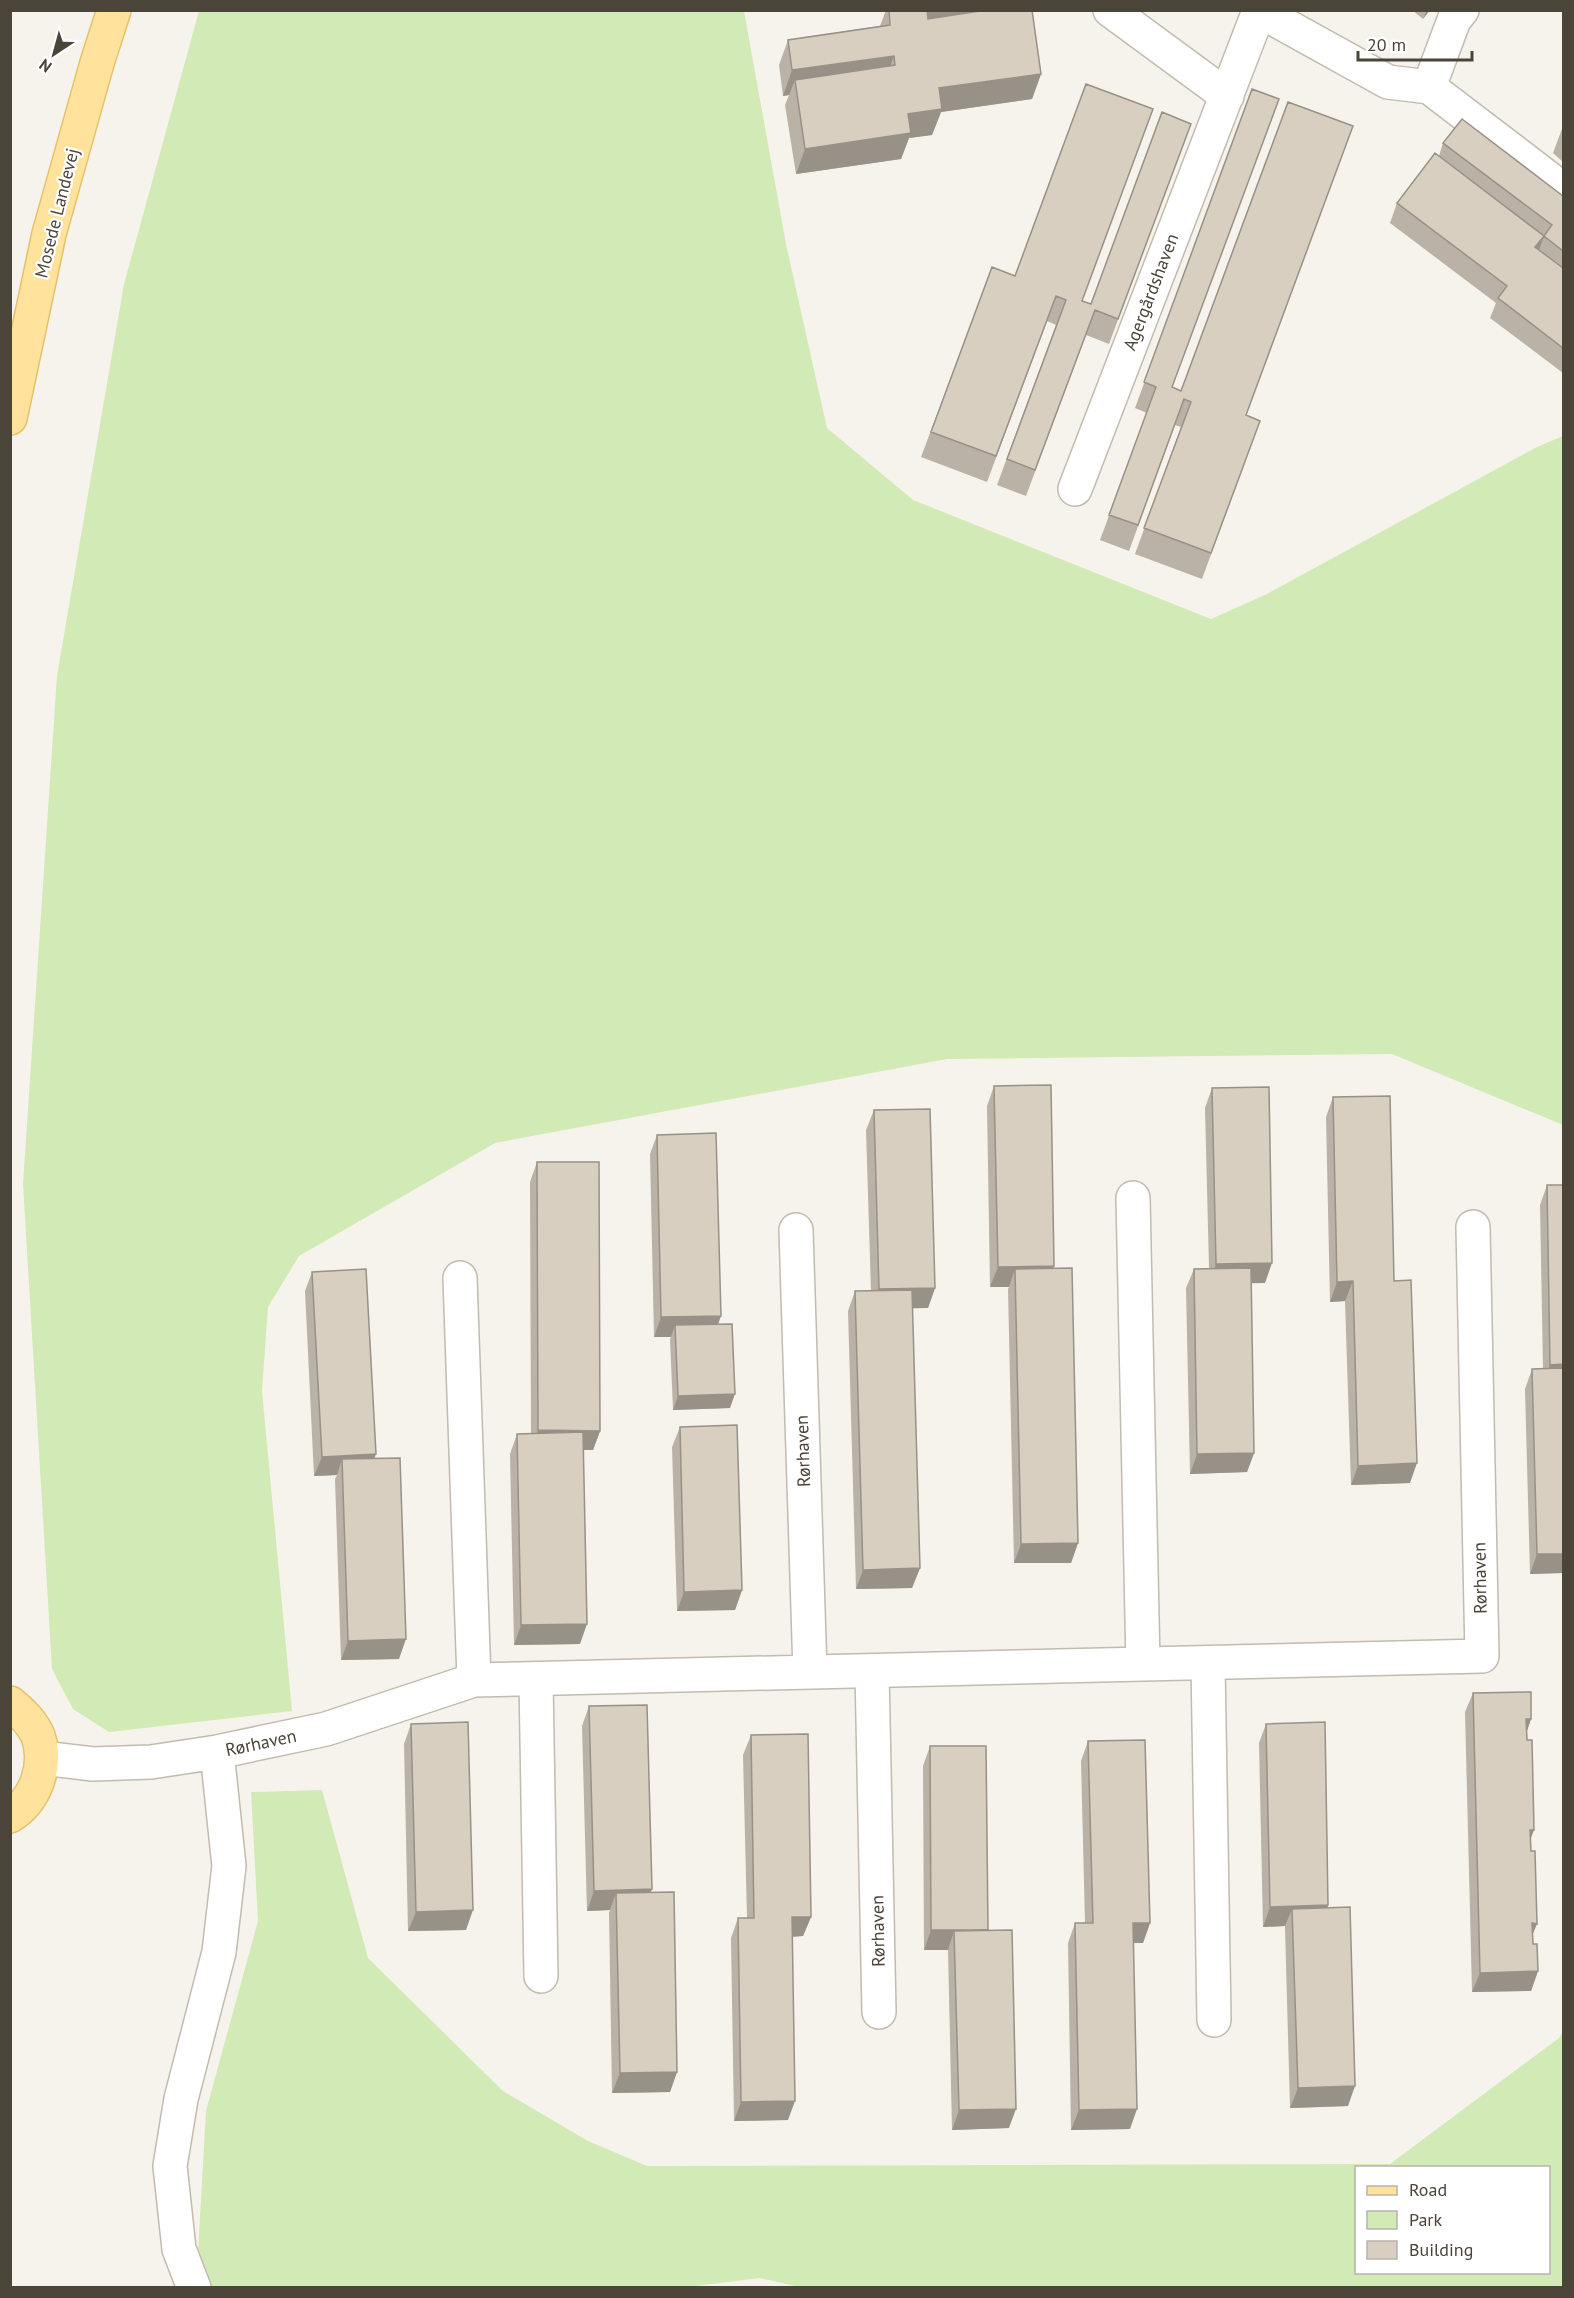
<svg xmlns="http://www.w3.org/2000/svg" width="1574" height="2298" font-family="'PT Sans',sans-serif">
<rect width="100%" height="100%" fill="#f6f3ec"/>
<path fill="#d2eab5" fill-rule="evenodd" d="M199 11H744L786 244 827 428 913 500 1211 619 1267 594 1537 447 1563 436V1125L1392 1054 947 1059 495 1143 299 1256 268 1307 262 1391 292 1711 109 1732 73 1709 52 1669 23 1184 57 676 124 284Z
M322 1790 368 1958 503 2091 588 2141 647 2166 1390 2164 1559 2038 1563 2031V2287L803 2288 760 2278 679 2288H211L198 2253 206 2111 258 1921 251 1792ZM1356 2168H1548V2272H1356Z"/>
<g fill="none" stroke-linecap="round" stroke-linejoin="round">
<g stroke="#c2bbae" stroke-width="36">
<path id="minor" d="M1110 10 1227 96
M1258 10 1388 82 1429 87 1564 190
M1429 87 1454 20 1462 10
M1075 489 1259 11
M1133 1198 1143 1664
M796 1230 810 1672
M460 1278 474 1680
M1208 1663 1214 2020
M872 1671 879 2012
M536 1679 541 1976
M42 1758 93 1764 151 1762 217 1752 326 1729 474 1680 1482 1656 1473 1227
M194 2288 179 2249 170 2166 181 2099 219 1952 229 1866 217 1752"/>
</g>
<g stroke="#e6c16a" stroke-width="36">
<path id="major" d="M10 418 49 234 97 63 114 10
M10 1703C21 1712 32 1722 38 1736 48 1765 36 1800 10 1816"/>
</g>
<use href="#minor" stroke="#fff" stroke-width="33"/>
<use href="#major" stroke="#ffe39c" stroke-width="33"/>
</g>
<path fill="#bab2a6" d="M886 10H1032L1041 74 1032 99 941 112 932 135 909 138 901 159 796 174 785 105 789 95 783 96 779 65 788 40 880 26Z
M1412 10H1430L1423 19Z
M1252 89 1172 387 1260 421 1202 579 1135 554 1181 427 1175 425 1129 551 1100 540 1147 413 1135 408Z
M1191 124 1109 344 1086 335 1026 496 997 485 1056 325 1047 321 987 482 921 457 992 267 1091 304Z
M1563 126V162L1553 153Z
M1443 143 1563 196V373L1490 318 1496 303 1390 223 1397 203 1439 156Z
M994 1086 1054 1266 1053 1268 1078 1543 1071 1563H1014L1008 1289 1009 1287H990L987 1106Z
M1212 1088 1265 1283H1251L1254 1453 1247 1472 1190 1474 1186 1288 1194 1269 1209 1268 1205 1108Z
M1333 1097 1394 1281 1410 1483 1351 1485 1345 1301 1330 1302 1326 1117Z
M874 1110 935 1288 928 1308H912L920 1568 912 1588 856 1589 848 1311 855 1291H871L866 1130Z
M657 1135 718 1324 730 1408 673 1410 670 1339 671 1337H654L650 1154Z
M537 1162 600 1431 593 1450H583L580 1644 514 1645 510 1454 517 1434H531L530 1182Z
M1547 1185 1563 1573 1530 1574 1525 1389 1532 1369H1543L1540 1205Z
M312 1272 374 1458 399 1659 341 1660 335 1479 337 1475 314 1476 305 1291Z
M680 1427 742 1590 735 1610 677 1611 672 1447Z
M1473 1693 1531 1719 1527 1731 1533 1944 1538 1971 1531 1991 1472 1992 1465 1712Z
M589 1706 652 1889 650 1893 677 2072 670 2092 612 2093 609 1913 610 1910 587 1911 582 1726Z
M411 1724 466 1930 408 1931 404 1744Z
M1266 1724 1328 1905V1908L1348 2106 1290 2108 1285 1928V1926L1263 1927 1259 1743Z
M751 1735 811 1917 803 1936 792 1937 788 2120 734 2121 731 1938 738 1918H747L743 1755Z
M1088 1741 1150 1923 1143 1943H1133L1130 2129 1071 2130 1068 1943 1075 1923H1085L1081 1761Z
M930 1746 987 1931 1009 2128 952 2130 948 1950H924L923 1766Z"/>
<path fill="#979187" d="M926 10H1022L917 35Z
M1427 10H1430L1423 19Z
M894 56 885 81 795 80 789 95 783 96 792 70Z
M1041 74 1032 99 941 112 932 135 909 138 901 159 796 174 805 149 908 114 939 88Z
M1544 236 1537 256 1535 247Z
M1272 1263 1265 1283 1209 1284 1216 1264Z
M1054 1266 1047 1286 1015 1269 1009 1287H990L998 1267Z
M1353 1281 1345 1301 1330 1302 1337 1282Z
M935 1288 928 1308 871 1309 879 1289Z
M721 1316 714 1336 675 1325 671 1337H654L661 1317Z
M1563 1364V1384H1543L1550 1365Z
M735 1394 730 1408 673 1410 678 1396Z
M538 1430 600 1431 593 1450H531Z
M1254 1453 1247 1472 1190 1474 1197 1454Z
M376 1454 369 1473 342 1459 337 1475 314 1476 322 1457Z
M1417 1463 1410 1483 1351 1485 1358 1466Z
M1078 1543 1071 1563H1014L1021 1544Z
M1537 1554H1563V1573L1530 1574Z
M920 1568 912 1588 856 1589 863 1570Z
M742 1590 735 1610 677 1611 684 1592Z
M587 1624 580 1644 514 1645 521 1625Z
M406 1639 399 1659 341 1660 348 1641Z
M1526 1719H1531L1524 1739Z
M1530 1830H1534L1527 1849Z
M652 1889 644 1909 616 1893 610 1910 587 1911 594 1891Z
M1328 1905 1321 1925 1292 1909 1285 1926 1263 1927 1270 1907Z
M473 1910 466 1930 408 1931 416 1912Z
M792 1917H811L803 1936 785 1937Z
M1133 1923H1150L1143 1943H1125Z
M1532 1923 1537 1924 1529 1943Z
M931 1930H988L981 1949 954 1931 948 1950H924Z
M1538 1971 1531 1991 1472 1992 1480 1973Z
M677 2072 670 2092 612 2093 620 2073Z
M1355 2086 1348 2106 1290 2108 1298 2088Z
M795 2101 788 2120 734 2121 741 2102Z
M1016 2109 1009 2128 952 2130 959 2110Z
M1137 2109 1130 2129 1071 2130 1079 2110Z"/>
<path fill="#d8cfc1" stroke="#979187" stroke-width="1.5" d="M889 10H927L928 19 987 10H1032L1041 74 939 88 942 109 908 114 911 133 805 149 795 80 895 65 894 56 792 70 788 40 890 25Z
M1086 84 1153 109 1082 301 1091 304 1162 112 1191 124 1118 319 1095 310 1035 470 1007 459 1066 300 1056 296 996 456 931 432 992 267 1015 276Z
M1252 89 1279 99 1172 387 1181 391 1288 102 1353 126 1246 415 1260 421 1211 553 1144 528 1191 402 1184 399 1138 525 1109 515 1156 387 1144 382Z
M1462 119 1563 196V251L1544 236 1552 225 1443 143Z
M1435 153 1544 236 1535 247 1563 268V348L1498 298 1507 286 1397 203Z
M1051 1085 1054 1266 998 1267 994 1086Z
M1269 1087 1272 1263 1216 1264 1212 1088Z
M1390 1096 1394 1281 1411 1280 1417 1463 1358 1466 1353 1281 1337 1282 1333 1097Z
M930 1109 935 1288 879 1289 874 1110Z
M716 1133 721 1316 661 1317 657 1135Z
M537 1162H599L600 1431 538 1430Z
M1547 1185H1563V1364L1550 1365Z
M1072 1268 1078 1543 1021 1544 1015 1269Z
M1251 1268 1254 1453 1197 1454 1194 1269Z
M366 1269 376 1454 322 1457 312 1272Z
M912 1290 920 1568 863 1570 855 1291Z
M732 1324 735 1394 678 1396 675 1325Z
M1563 1368V1554H1537L1532 1369Z
M737 1425 742 1590 684 1592 680 1427Z
M583 1432 587 1624 521 1625 517 1434Z
M400 1458 406 1639 348 1641 342 1459Z
M1531 1692V1719H1526L1527 1740H1532L1534 1830H1530L1531 1851H1535L1537 1924 1532 1923 1533 1944H1537L1538 1971 1480 1973 1473 1693Z
M647 1705 652 1889 594 1891 589 1706Z
M468 1722 473 1910 416 1912 411 1724Z
M1325 1722 1328 1905 1270 1907 1266 1724Z
M808 1734 811 1917H792L795 2101 741 2102 738 1918H754L751 1735Z
M1145 1740 1150 1923H1133L1137 2109 1079 2110 1075 1923H1093L1088 1741Z
M930 1746H986L988 1930H931Z
M674 1892 677 2072 620 2073 616 1893Z
M1350 1907 1355 2086 1298 2088 1292 1909Z
M1012 1930 1016 2109 959 2110 954 1931Z"/>
<g text-anchor="middle" stroke-width="4.5" stroke-linejoin="round" paint-order="stroke">
<g font-size="18" fill="#4b4439" stroke="#fff">
<text transform="translate(57 213) rotate(-76)" y="6">Mosede Landevej</text>
<text transform="translate(1151 292) rotate(-69)" y="6">Agergårdshaven</text>
<text transform="translate(803 1451) rotate(-92)" y="6">Rørhaven</text>
<text transform="translate(1480 1578) rotate(-91)" y="6">Rørhaven</text>
<text transform="translate(261 1743) rotate(-12)" y="6">Rørhaven</text>
<text transform="translate(878 1931) rotate(-91)" y="6">Rørhaven</text>
</g>
</g>
<rect width="1574" height="2298" fill="none" stroke="#4b4439" stroke-width="24"/>
<rect x="1355" y="2166" width="195" height="108" fill="#ffffff" stroke="#b7b4b0" stroke-width="1.5"/>
<rect x="1367" y="2186" width="30" height="9" fill="#ffe39c" stroke="#b7b4b0" stroke-width="1.5"/>
<text x="1409" y="2196" font-size="18" fill="#4b4439">Road</text>
<rect x="1367" y="2211" width="30" height="18" fill="#d2eab5" stroke="#b7b4b0" stroke-width="1.5"/>
<text x="1409" y="2226" font-size="18" fill="#4b4439">Park</text>
<rect x="1367" y="2241" width="30" height="18" fill="#d8cfc1" stroke="#b7b4b0" stroke-width="1.5"/>
<text x="1409" y="2256" font-size="18" fill="#4b4439">Building</text>
<g transform="translate(54 54) rotate(216)" stroke="#ffffff" stroke-width="4.5" paint-order="stroke">
<path d="M0-4.5L10 22L0 15L-10 22Z" fill="#4b4439"/>
<text y="-9" font-size="16" font-weight="bold" text-anchor="middle" fill="#4b4439">N</text>
</g>
<path d="M1358 51v9h114v-9" fill="none" stroke="#4b4439" stroke-width="3"/>
<text x="1367" y="51" font-size="18" fill="#4b4439" stroke="#ffffff" stroke-width="4.5" paint-order="stroke">20 m</text>
</svg>
